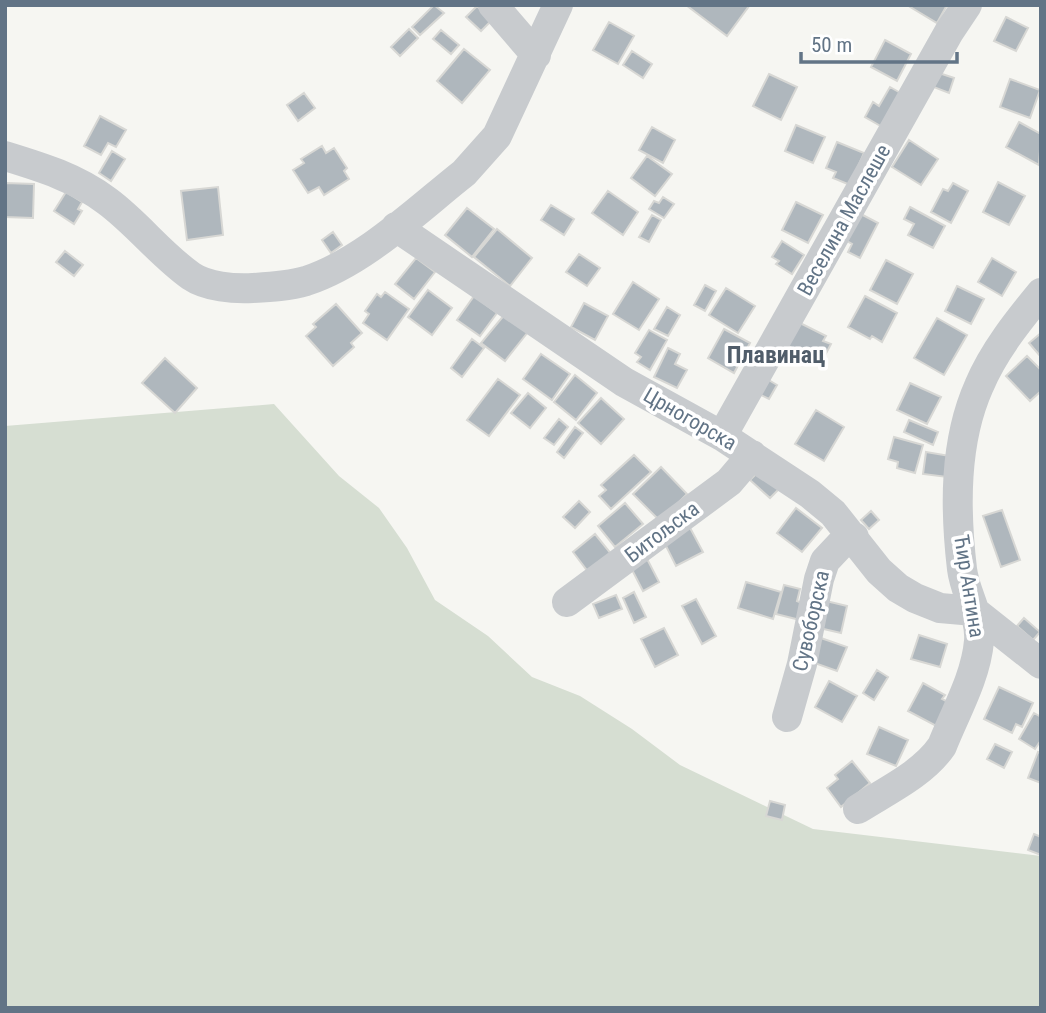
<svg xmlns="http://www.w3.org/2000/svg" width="1046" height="1013" font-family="'Roboto Condensed',sans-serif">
<rect width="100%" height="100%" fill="#f6f6f2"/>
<path fill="#d6ded2" d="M274 404 339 476 379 508 407 548 435 600 488 636 532 677 580 696 632 729 680 765 813 829 1041 856V1008H5V426Z"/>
<path fill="#afb7bd" stroke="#d7d7d4" stroke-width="2" d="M434 5 444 13 420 35 412 27Z
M686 5H748L749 6 727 36Z
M907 5H947L937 23Z
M477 6 492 20 481 31 466 17Z
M1006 17 1028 28 1016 51 994 41Z
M609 22 634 36 618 64 593 50Z
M409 29 418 38 400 56 391 47Z
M441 30 459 45 451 54 433 39Z
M885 40 911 54 897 81 871 67Z
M464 49 490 70 462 103 437 81Z
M632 51 652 64 643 78 623 65Z
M936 72 954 78 949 93 931 86Z
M769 74 797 87 781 120 753 106Z
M1010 79 1040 90 1030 118 1000 107Z
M890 87 904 95 884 128 865 117 873 102 879 106Z
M304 93 315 108 298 121 287 105Z
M100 116 126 130 116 147 108 143 101 155 84 146Z
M1019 122 1041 134 1039 165 1006 147Z
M796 125 825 137 813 163 785 151Z
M652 127 675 140 663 163 639 150Z
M909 140 938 159 921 185 892 167Z
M837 142 864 153 850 185 833 178 836 172 826 168Z
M322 146 326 153 334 148 347 168 344 171 349 179 324 195 319 187 308 193 293 170 304 163 301 159Z
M112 151 125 159 111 181 99 173Z
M647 156 672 174 655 196 631 178Z
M998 182 1025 196 1009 225 983 212Z
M5 183 34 184 33 218 5 217Z
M953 183 968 191 951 223 931 212 943 189 948 191Z
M218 187 223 235 187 240 181 191Z
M608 191 638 212 623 235 592 213Z
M66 192 82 202 78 209 82 211 74 224 54 211Z
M663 197 674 204 664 218 649 209 654 201 659 203Z
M796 202 823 215 808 243 782 230Z
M551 205 574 219 564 235 541 220Z
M910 207 945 226 933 248 908 235 914 224 904 219Z
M467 208 494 229 472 257 445 235Z
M857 212 878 223 860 258 848 252 852 244 847 241Z
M652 215 661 220 649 242 639 237Z
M497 229 532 258 510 286 474 257Z
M333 232 342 245 331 253 322 240Z
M782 241 804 255 792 274 776 264 779 261 772 257Z
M65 251 83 265 74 276 56 262Z
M579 254 600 268 587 286 566 272Z
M416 258 435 272 414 299 395 284Z
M992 258 1016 272 1002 296 978 282Z
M886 260 913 274 897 304 870 290Z
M633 282 659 299 639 330 613 314Z
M705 285 716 291 705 311 694 305Z
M957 286 984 299 971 324 945 311Z
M726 288 755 306 738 333 709 315Z
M428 290 452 308 432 335 408 317Z
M385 292 409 309 387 340 363 323 369 314 365 311 377 294 381 297Z
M474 296 497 313 480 336 457 320Z
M865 296 897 313 882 342 872 336 870 339 848 327Z
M584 303 608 316 595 340 571 327Z
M336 304 362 333 351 343 354 347 333 366 306 336 316 327 313 324Z
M667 307 680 315 668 336 654 329Z
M505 314 528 332 505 361 481 343Z
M937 318 967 335 944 375 914 358Z
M796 321 826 336 823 341 831 344 821 363 784 344Z
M724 329 750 343 734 373 708 358Z
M649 330 667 340 650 370 637 362 641 357 635 353Z
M1041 333V357L1029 343Z
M472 339 484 348 462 377 451 368Z
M668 348 680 354 675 364 687 370 677 388 654 377Z
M541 354 570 374 552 400 523 379Z
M1027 356 1041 370V391L1030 401 1006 376Z
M165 358 197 388 175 413 142 383Z
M575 375 597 393 576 420 554 402Z
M498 379 520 395 489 436 467 420Z
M767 379 777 385 769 399 759 394Z
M910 383 941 397 927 424 897 410Z
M528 393 546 408 530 428 511 413Z
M601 398 624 419 601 444 578 423Z
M816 410 844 427 824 461 795 444Z
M559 419 568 427 554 445 544 438Z
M909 420 938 432 933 445 904 432Z
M575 427 583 433 564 458 557 452Z
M894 437 923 445 915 473 897 468 898 462 888 459Z
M926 452 950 456 947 477 923 474Z
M634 455 651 472 611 509 599 496 606 490 601 485Z
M661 467 687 494 660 521 633 494Z
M761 469 781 487 770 498 750 480Z
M579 501 590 512 575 528 563 517Z
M625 503 643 524 615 547 598 526Z
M796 508 822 528 802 552 777 533Z
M1002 510 1020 560 1001 567 983 516Z
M871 511 879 520 869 529 861 520Z
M688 524 703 552 676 566 662 538Z
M595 534 612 555 589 573 573 552Z
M644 553 659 582 643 591 628 562Z
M746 582 781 592 773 619 738 608Z
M784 585 800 589 797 601 808 605 804 621 776 614Z
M634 592 646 617 634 623 623 598Z
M616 595 622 609 599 618 593 604Z
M696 599 716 636 702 644 682 606Z
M822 600 847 606 841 633 815 627Z
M1024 618 1040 632 1033 640 1017 626Z
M664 628 678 655 655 667 641 639Z
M919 635 947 644 940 667 911 659Z
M818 637 847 647 837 671 809 661Z
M877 670 888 677 874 700 863 693Z
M829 681 857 696 842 722 815 707Z
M923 683 945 695 942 699 952 704 940 728 908 711Z
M999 687 1033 703 1022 727 1016 724 1012 733 984 719Z
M1034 713 1041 717V740L1035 749 1019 739Z
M879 727 908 740 896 766 867 754Z
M995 744 1012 752 1004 768 987 759Z
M1038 752 1041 753V783L1028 778Z
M852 761 870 783 841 807 827 788 838 779 835 775Z
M770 801 785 805 782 820 766 816Z
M1034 834 1041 837V855L1028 850Z"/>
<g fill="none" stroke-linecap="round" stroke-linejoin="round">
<path stroke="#c8cbce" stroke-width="30" d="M493 5 536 55
M5 156C41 167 77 178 107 201 137 223 160 254 191 276 207 287 234 289 253 288 271 287 289 286 306 281 364 262 417 210 464 173L497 136 558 5
M396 227 624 382 722 436 810 494 833 513 879 571 898 588 915 598 940 608 974 611 1041 664
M722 436 949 32 967 5
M567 602 729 482 752 455
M787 717 802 664 819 579 825 561 841 544 854 537
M858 809C886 791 923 774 942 746 955 713 976 677 979 641 981 616 965 594 962 569 955 509 954 442 979 386 993 352 1018 321 1041 293"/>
</g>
<g text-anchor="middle" stroke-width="7" stroke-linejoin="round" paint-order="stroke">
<g font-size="21" fill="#627486" stroke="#fff">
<text transform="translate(844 220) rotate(-61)" y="7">Веселина Маслеше</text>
<text transform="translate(690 419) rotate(30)" y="7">Црногорска</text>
<text transform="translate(662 532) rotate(-37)" y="7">Битољска</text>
<text transform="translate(969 586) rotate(81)" y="7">Ћир Антина</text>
<text transform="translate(811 621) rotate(-77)" y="7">Сувоборска</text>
</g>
<g font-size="24" font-weight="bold" fill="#505d6a" stroke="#fff">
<text x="776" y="363">Плавинац</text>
</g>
</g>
<rect width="1046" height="1013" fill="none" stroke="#627486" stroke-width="14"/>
<path d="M801 52v10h156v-10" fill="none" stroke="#627486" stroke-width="3.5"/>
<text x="811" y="52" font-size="21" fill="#627486" stroke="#ffffff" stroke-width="5" paint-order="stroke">50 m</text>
</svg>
